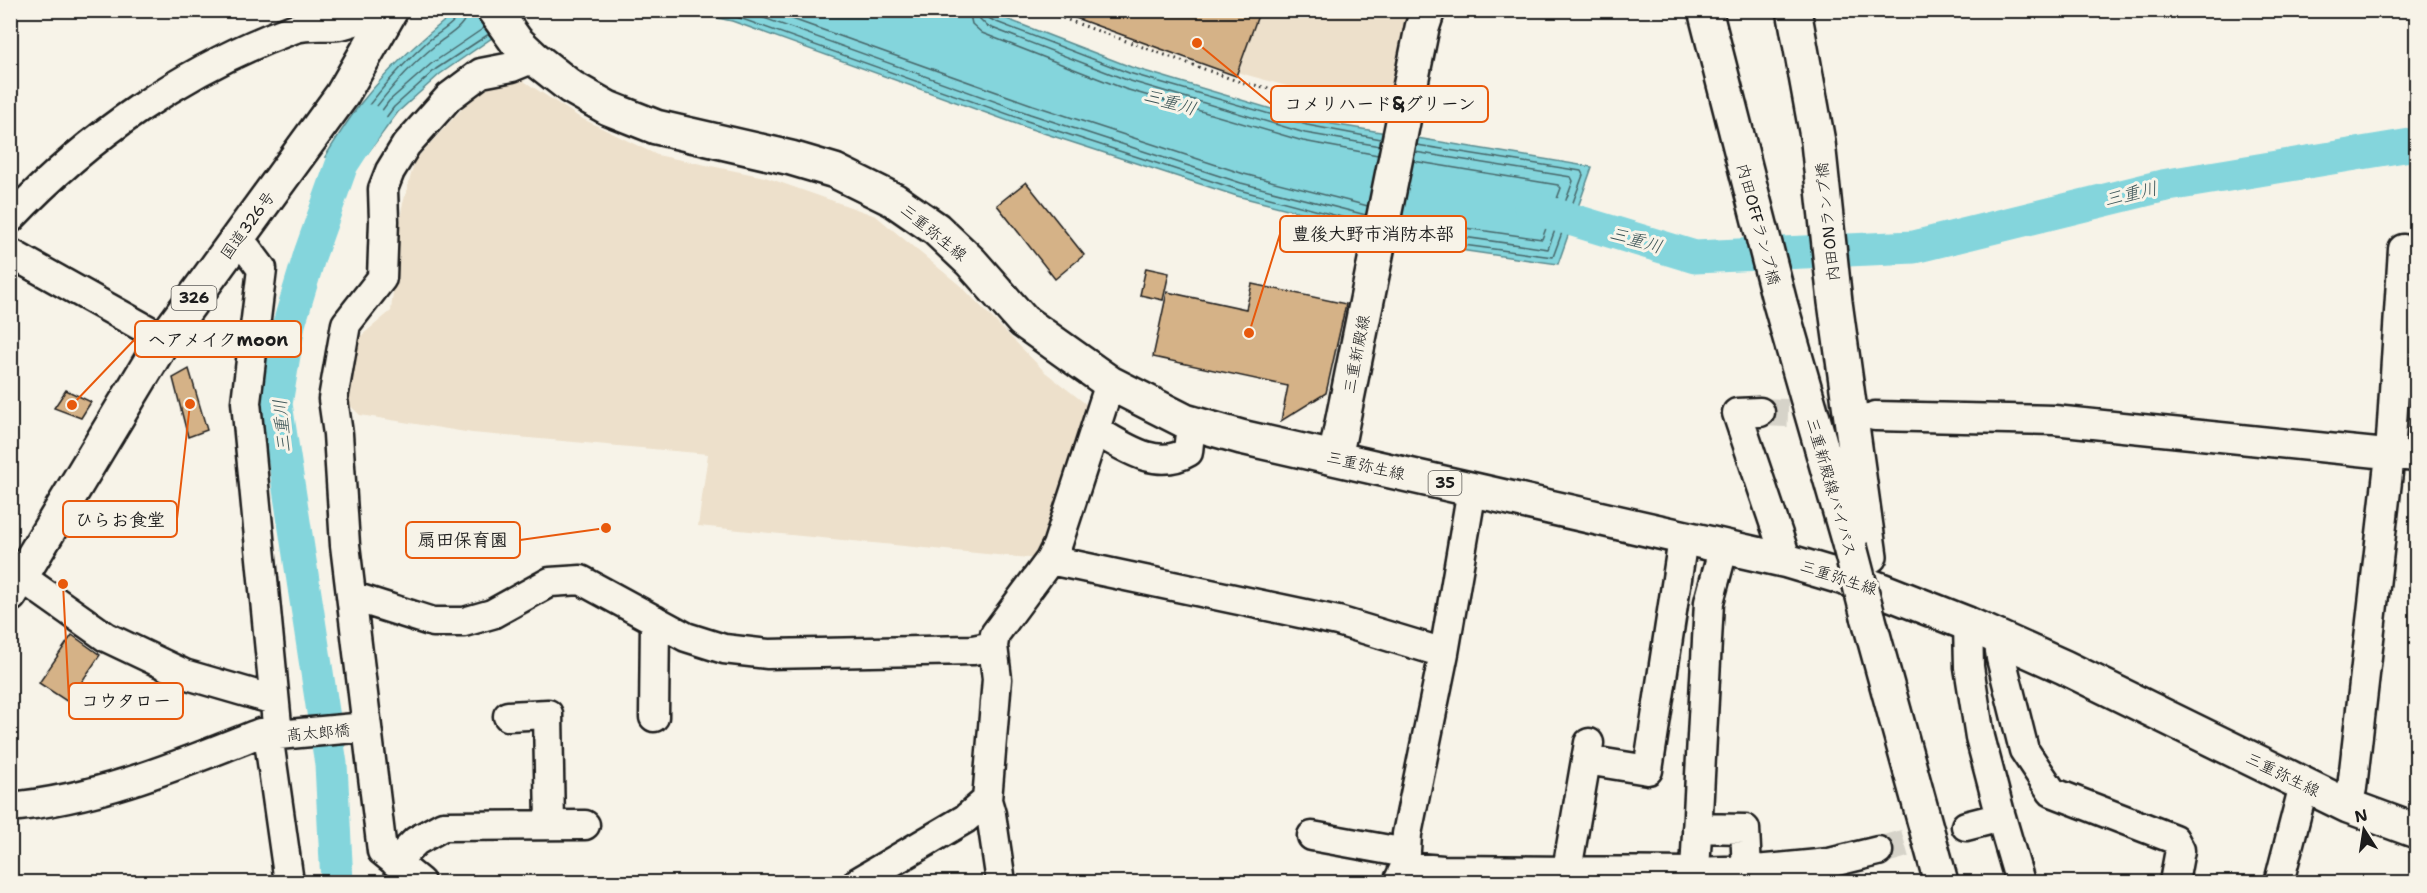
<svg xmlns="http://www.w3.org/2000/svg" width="2427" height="893" font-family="'Shantell Sans','Klee One',sans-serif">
<rect width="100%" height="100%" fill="#f7f3e8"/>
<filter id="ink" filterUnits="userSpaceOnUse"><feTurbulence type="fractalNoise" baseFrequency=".0167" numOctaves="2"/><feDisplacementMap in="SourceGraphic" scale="12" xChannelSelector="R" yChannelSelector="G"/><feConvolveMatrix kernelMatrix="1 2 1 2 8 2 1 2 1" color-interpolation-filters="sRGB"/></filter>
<g filter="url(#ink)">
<path fill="#ede0cb" d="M1061 11H1409L1385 113 1160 51Z
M513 74 579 117 657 155 765 177 876 216 963 288 1045 372 1091 408 1039 559 698 526 708 454 472 433 360 415 344 400 356 340 391 311 402 207 415 160 484 85Z"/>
<path fill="#84d5dc" stroke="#5a8b8f" stroke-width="1.5" d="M457 11H531L440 74 398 112 364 158 325 157C336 139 348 120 361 103 389 68 422 38 457 11Z
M684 11H986L1131 67 1308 120 1592 167 1558 264 1432 246 1237 196 1025 127 732 21Z"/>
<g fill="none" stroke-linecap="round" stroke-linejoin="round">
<path stroke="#466669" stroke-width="1.5" d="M460 10C458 23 436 34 427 42 393 73 364 109 339 147V150L361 151 394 107 436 69 489 34
M467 10C467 26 448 35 437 44 404 70 376 105 353 139V143H358L389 101 431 64 484 28
M711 10 734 16 1027 121 1239 190 1364 223
M742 10 1030 114 1241 183 1366 215
M767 10 1033 105 1244 174 1368 206
M969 10 972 24 982 33 1125 89 1303 141 1378 155
M978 10 980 19 987 26 1127 80 1305 133 1380 146
M985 10 987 17 994 21 1129 73 1307 125 1381 139
M1402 216 1437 224 1542 239 1561 188 1558 185 1413 161
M1401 224 1435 233 1548 249 1573 181 1571 177 1415 152
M1399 232 1433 241 1553 257 1583 175 1581 171 1417 145"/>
<path stroke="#84d5dc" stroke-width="33" d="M1530 207 1695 257 1914 247 2162 186 2416 144
M337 882 331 764 276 404 289 324 310 254 342 164 370 121"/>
</g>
<path fill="#d5b287" stroke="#1c1c1c" stroke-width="1.5" d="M1060 10H1260L1236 76 1059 12Z
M1026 182 1084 255 1055 279 997 205Z
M1146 268 1169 273 1163 300 1140 295Z
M1252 284 1346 304 1326 393 1281 421 1288 386 1153 357 1167 292 1246 309Z
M189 369 207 430 188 437 173 378Z
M66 390 91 402 81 418 54 408Z
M72 635 100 655 68 702 39 683Z"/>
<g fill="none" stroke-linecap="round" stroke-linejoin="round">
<path stroke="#d6d3c9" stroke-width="28" stroke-dasharray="28 14" stroke-linecap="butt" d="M1760 412 1872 416
M1878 851 1966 826"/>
<g stroke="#1c1c1c" stroke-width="33">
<path id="minor" d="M10 219C88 136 186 68 293 29 307 24 324 27 339 25 353 23 369 15 382 10
M247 249 262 269 246 402 278 735
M10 253 164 339
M1760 412 1737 413 1787 561
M1875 416 2054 420 2416 457
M1095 430C1123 446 1156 471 1188 452L1191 423
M1050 560 1338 621 1444 653
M34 586 106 637 184 674 274 700
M351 596 433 622H464L492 614 550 582 581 580 686 637 724 649 768 654 973 650 993 646
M1998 637 2001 658 2024 750 2052 792 2174 839 2180 850 2174 882
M508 716 548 714 550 825
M654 717 655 620
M268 734 289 882
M1586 760 1648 770 1681 552 1687 538
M987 800 991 814 1001 882
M2348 806 2352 788 2390 455 2403 249
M10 807C98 799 179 765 260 733L278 735 366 727
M2001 817 2020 882
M1966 826 2001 817 1980 737 1969 667 1968 624
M1697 828 1745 829 1747 870
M1312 836 1406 853
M395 862 416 841 443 826 585 825
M1405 867 1443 870 1695 872 1755 870V882
M1567 870 1589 743
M1755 870 1829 863 1878 851
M1695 872 1709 602 1724 546
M420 882 382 851 345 545 338 434 333 399 346 324 382 278 384 221 383 189 390 171 406 145 449 97 481 73 512 67 534 58
M858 882 965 819 987 800 997 679 993 646 995 634 1050 560 1057 546 1110 383
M1398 882 1405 867 1407 834 1444 653 1472 489
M2279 882 2304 785"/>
</g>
<g stroke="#1c1c1c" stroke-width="38">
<path id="major" d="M494 10 516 41 534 58 571 87 608 108 656 127 791 158 835 171 894 200 936 229 971 262 1023 321 1110 383 1185 421 1241 437 1787 561 1871 586 1968 624 2064 667 2348 806 2416 831
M1705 10 1780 303 1850 547
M1794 10 1818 142 1835 302 1870 556
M1335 458 1422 28 1428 10
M1868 616 1941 882"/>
</g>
<g stroke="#1c1c1c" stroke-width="38">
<path id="highway" d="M10 595 164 339 342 95 391 10"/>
</g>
<path stroke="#1c1c1c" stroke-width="3" stroke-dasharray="1.5 4.5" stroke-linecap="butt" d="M1040 10 1240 82 1330 101 1381 105"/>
<use href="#minor" stroke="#f7f3e8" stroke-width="28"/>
<use href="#major" stroke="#f7f3e8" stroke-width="33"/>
<use href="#highway" stroke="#f7f3e8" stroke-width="33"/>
<path stroke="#1c1c1c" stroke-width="4.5" stroke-dasharray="9 4.5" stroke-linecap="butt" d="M10 16 22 10"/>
<g stroke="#1c1c1c" stroke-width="38" stroke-linecap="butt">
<path id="major-bridge" d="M1850 547 1868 616"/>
</g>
<use href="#major-bridge" stroke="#f7f3e8" stroke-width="33"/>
</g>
</g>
<g text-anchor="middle" stroke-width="6" stroke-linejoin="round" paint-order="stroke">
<g fill="#f7f3e8" stroke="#5e5c59" stroke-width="1.5">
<rect x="171.5" y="286" width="45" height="24" rx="4.5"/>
<rect x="1428.5" y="471" width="33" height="24" rx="4.5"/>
</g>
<g font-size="15" font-weight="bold" fill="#1c1c1c">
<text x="194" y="303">326</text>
<text x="1445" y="488">35</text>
</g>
<g font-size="16" fill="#1c1c1c" stroke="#f7f3e8">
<text transform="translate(1827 222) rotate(-96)" y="6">内田ONランプ橋</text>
<text transform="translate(1759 224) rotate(75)" y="6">内田OFFランプ橋</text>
<text transform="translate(247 225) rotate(-54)" y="6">国道326号</text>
<text transform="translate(934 232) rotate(39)" y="6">三重弥生線</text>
<text transform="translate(1356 354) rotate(-79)" y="6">三重新殿線</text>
<text transform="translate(1366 465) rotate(13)" y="6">三重弥生線</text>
<text transform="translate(1832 487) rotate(74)" y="6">三重新殿線バイパス</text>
<text transform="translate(1839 577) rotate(18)" y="6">三重弥生線</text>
<text transform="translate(318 732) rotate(-5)" y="6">髙太郎橋</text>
<text transform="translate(2283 774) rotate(26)" y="6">三重弥生線</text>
</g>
<g font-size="18" font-style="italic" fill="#3b5456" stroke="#f7f3e8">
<text transform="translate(1170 102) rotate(16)" y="6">三重川</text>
<text transform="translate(2131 194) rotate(-13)" y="6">三重川</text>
<text transform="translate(1636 240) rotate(16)" y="6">三重川</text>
<text transform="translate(282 426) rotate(-95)" y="6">三重川</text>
</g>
</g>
<path fill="none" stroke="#e8590c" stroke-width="2" d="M1197 43L1271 104M1249 333L1280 234M72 405L135 339M190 404L177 519M606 528L520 540M63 584L69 701"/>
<g fill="#e8590c" stroke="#f7f3e8" stroke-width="2">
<circle cx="1197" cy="43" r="6"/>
<circle cx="1249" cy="333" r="6"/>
<circle cx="72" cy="405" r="6"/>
<circle cx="190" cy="404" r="6"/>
<circle cx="606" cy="528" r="6"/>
<circle cx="63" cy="584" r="6"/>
</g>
<g fill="#f7f3e8" stroke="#e8590c" stroke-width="2">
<rect x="1271" y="86" width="217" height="36" rx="6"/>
<rect x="1280" y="216" width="186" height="36" rx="6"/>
<rect x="135" y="321" width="166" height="36" rx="6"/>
<rect x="63" y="501" width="114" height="36" rx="6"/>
<rect x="406" y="522" width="114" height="36" rx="6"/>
<rect x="69" y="683" width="114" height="36" rx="6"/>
</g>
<g font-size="18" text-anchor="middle" font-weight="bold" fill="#1c1c1c">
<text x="1380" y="110">コメリハード&amp;グリーン</text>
<text x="1373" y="240">豊後大野市消防本部</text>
<text x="218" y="346">ヘアメイクmoon</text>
<text x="120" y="526">ひらお食堂</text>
<text x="463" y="546">扇田保育園</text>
<text x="126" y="707">コウタロー</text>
</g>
<rect width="2427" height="893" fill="none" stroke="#f7f3e8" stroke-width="36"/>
<rect x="18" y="18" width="2391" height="857" fill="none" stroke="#1c1c1c" stroke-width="2" filter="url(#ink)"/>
<g transform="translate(2364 830) rotate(348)" stroke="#f7f3e8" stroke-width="4.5" paint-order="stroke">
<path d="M0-4.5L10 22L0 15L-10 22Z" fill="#1c1c1c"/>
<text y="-9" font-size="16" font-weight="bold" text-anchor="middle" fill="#1c1c1c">N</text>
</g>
</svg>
